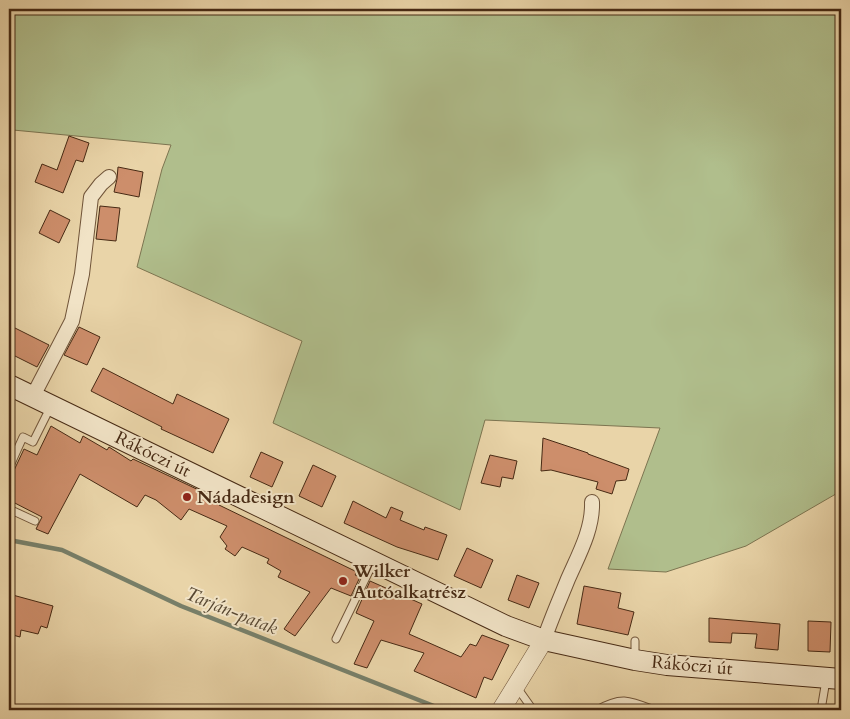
<svg xmlns="http://www.w3.org/2000/svg" width="850" height="719" font-family="Cardo,serif">
<rect width="100%" height="100%" fill="#e9d4a8"/>
<filter id="stains"><feTurbulence type="fractalNoise" baseFrequency=".004" numOctaves="4"/><feColorMatrix values="0 0 0 0 .2 0 0 0 0 .09 0 0 0 0 .02 0 0 0 .5 -.17"/></filter>
<radialGradient id="worn" r=".72"><stop offset=".6" stop-color="#630" stop-opacity="0"/><stop offset="1" stop-color="#630" stop-opacity=".3"/></radialGradient>
<path fill="#b0be8c" stroke="#7c7450" d="M9 9H841V491L746 546 666 572 608 569 660 428 485 420 460 510 273 423 302 341 137 267 162 169 171 145 13 130 9 136Z"/>
<g fill="none" stroke-linecap="round" stroke-linejoin="round">
<path stroke="#78806a" stroke-width="4.5" d="M9 540 62 550 181 606 444 710"/>
</g>
<path fill="#cd8e6b" stroke="#472a14" d="M69 136 89 143 83 162 76 160 63 193 35 182 42 164 57 170Z
M118 167 143 172 139 197 114 192 117 179Z
M100 206 120 208 116 241 96 239Z
M50 210 70 220 59 243 39 233Z
M9 325 49 345 37 367 9 353Z
M79 327 100 337 87 365 64 355Z
M103 368 173 404 177 394 229 419 213 453 161 429 162 427 91 391Z
M51 426 80 443 83 436 107 450 109 447 131 461 133 459 222 501 219 505 357 572 355 575 360 577 351 596 331 588 295 636 284 629 310 592 278 577 281 571 267 563 269 559 242 547 235 556 225 549 227 546 220 537 227 526 189 509 181 520 156 500 145 495 137 507 80 474 48 534 36 529 42 517 9 500V481L24 449 37 455Z
M543 438 588 453V454L629 469 626 480 616 481 612 494 596 489 598 482 551 470 541 471Z
M261 452 283 462 272 487 250 477Z
M490 455 517 461 513 479 502 477 500 487 481 483Z
M313 465 336 476 322 507 299 496Z
M353 501 386 518 391 507 403 512 400 520 424 530 425 527 447 535 438 560 397 547 344 523Z
M467 548 493 560 481 588 454 576Z
M517 575 539 583 529 608 508 600Z
M370 581 422 604 409 634 461 657 470 644 476 646 482 635 509 645 492 680 484 677 476 698 414 671 424 653 381 640 367 668 354 664 374 621 356 613Z
M584 586 621 593 618 608 634 612 628 635 577 624Z
M9 594 53 606 47 628 41 626 38 634 21 630 20 637 9 634Z
M709 618 780 624 778 650 755 648 757 634 732 633 731 643 709 642Z
M808 621 831 622 830 652 808 651Z"/>
<g fill="none" stroke-linecap="round" stroke-linejoin="round">
<g stroke="#705439" stroke-width="9">
<path id="service" d="M9 468 23 437 33 442 50 408
M9 509 35 521
M336 639 373 563
M635 659V641
M516 686 533 710
M597 710C621 696 629 700 654 710
M821 710 826 680"/>
</g>
<g stroke="#705439" stroke-width="16">
<path id="minor" d="M33 396 72 321 82 274 91 197 101 184 109 177
M544 640C551 619 560 599 568 579 579 554 593 529 592 502"/>
</g>
<g stroke="#705439" stroke-width="19">
<path id="tertiary" d="M501 710 544 640"/>
</g>
<g stroke="#472a14" stroke-width="22">
<path id="secondary" d="M9 385 506 626 544 640 635 660 667 665 841 679"/>
</g>
<use href="#service" stroke="#f1e3c6" stroke-width="7"/>
<use href="#minor" stroke="#f1e3c6" stroke-width="14"/>
<use href="#tertiary" stroke="#f1e3c6" stroke-width="18"/>
<use href="#secondary" stroke="#f1e3c6" stroke-width="20"/>
</g>
<g fill="#8f2418" stroke="#f1e3c6" stroke-width="2">
<circle cx="187" cy="497" r="5"/>
<circle cx="343" cy="581" r="5"/>
</g>
<g text-anchor="middle" stroke-width="4" stroke-linejoin="round" paint-order="stroke">
<g font-size="18" fill="#472a14" stroke="#f1e3c6">
<text transform="translate(153 454) rotate(26)" y="6">Rákóczi út</text>
<text transform="translate(692 665) rotate(5)" y="6">Rákóczi út</text>
</g>
<g font-size="18" font-weight="bold" fill="#472a14" stroke="#f1e3c6" text-anchor="start">
<text x="197" y="503">Nádadesign</text>
<text x="353" y="577">Wilker<tspan x="353" dy="21">Autóalkatrész</tspan></text>
</g>
<g font-size="19" font-style="italic" fill="#574731" stroke="#f1e3c6">
<text transform="translate(232 610) rotate(22)" y="7">Tarján-patak</text>
</g>
</g>
<rect width="850" height="719" fill="none" stroke="#e9d4a8" stroke-width="30"/>
<rect x="10" y="10" width="830" height="699" fill="none" stroke="#472a14" stroke-width="2.5"/>
<rect x="15" y="15" width="820" height="689" fill="none" stroke="#472a14"/>
<rect width="100%" height="100%" filter="url(#stains)"/>
<rect width="100%" height="100%" fill="url(#worn)"/>
</svg>
